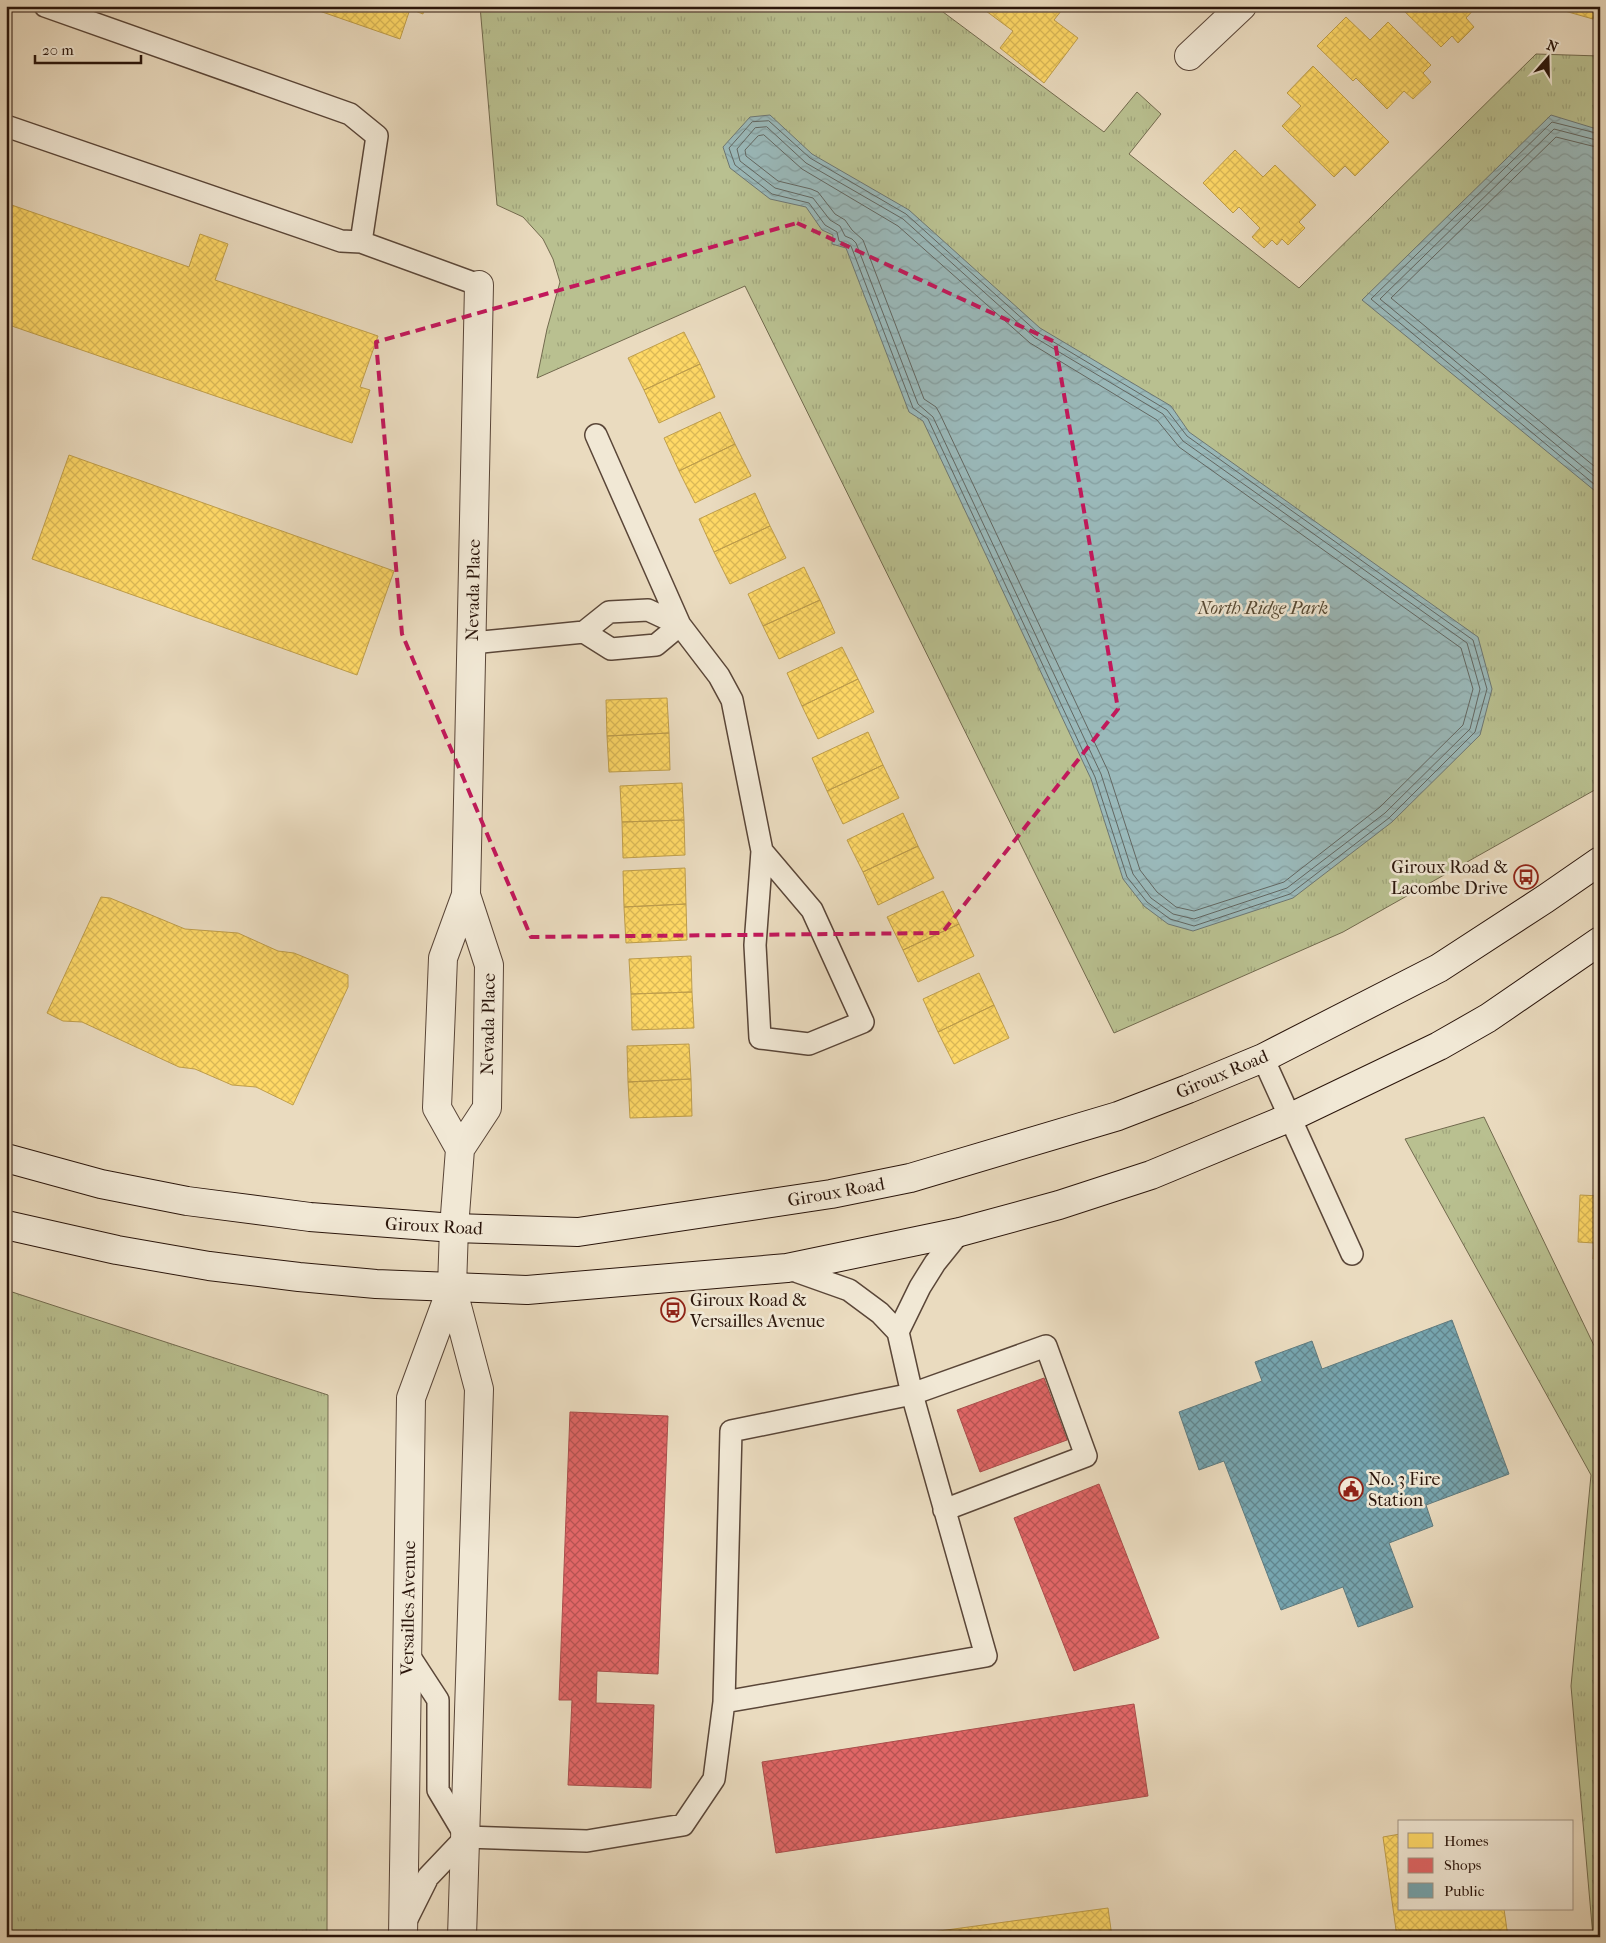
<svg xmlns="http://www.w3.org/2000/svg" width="1606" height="1943" font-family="'IM FELL French Canon',serif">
<defs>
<pattern id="grass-tufts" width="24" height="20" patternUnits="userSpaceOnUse" patternTransform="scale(1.25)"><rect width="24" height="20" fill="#b9c090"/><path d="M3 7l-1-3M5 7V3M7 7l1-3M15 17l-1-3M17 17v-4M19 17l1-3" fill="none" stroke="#9fa47b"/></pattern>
<pattern id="water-waves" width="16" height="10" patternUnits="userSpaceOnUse" patternTransform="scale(1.25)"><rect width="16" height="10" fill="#9ab9ba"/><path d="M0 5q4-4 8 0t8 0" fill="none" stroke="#859e9f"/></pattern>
<pattern id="homes-cross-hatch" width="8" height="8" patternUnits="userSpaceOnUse" patternTransform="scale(1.25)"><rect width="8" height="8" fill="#ffd966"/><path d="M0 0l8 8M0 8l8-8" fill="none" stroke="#dbb957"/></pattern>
<pattern id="shops-cross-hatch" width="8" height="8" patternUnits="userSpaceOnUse" patternTransform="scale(1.25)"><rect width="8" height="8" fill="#e06666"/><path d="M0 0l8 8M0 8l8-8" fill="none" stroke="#b65352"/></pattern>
<pattern id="public-cross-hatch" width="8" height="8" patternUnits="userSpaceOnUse" patternTransform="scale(1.25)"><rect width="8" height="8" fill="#76a5af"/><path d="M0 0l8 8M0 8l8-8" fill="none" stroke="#61858d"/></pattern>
</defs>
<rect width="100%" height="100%" fill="#eadbbf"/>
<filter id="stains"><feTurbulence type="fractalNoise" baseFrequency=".004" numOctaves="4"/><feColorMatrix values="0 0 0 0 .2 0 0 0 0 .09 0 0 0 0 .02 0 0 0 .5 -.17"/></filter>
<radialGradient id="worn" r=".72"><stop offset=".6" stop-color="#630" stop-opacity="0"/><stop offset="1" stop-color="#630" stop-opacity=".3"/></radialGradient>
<path fill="url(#grass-tufts)" stroke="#726a4e" d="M480 6H935L1104 132 1137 92 1161 114 1129 154 1299 288 1536 54 1600 56V787L1343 932 1114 1033 745 286 537 378 547 329 560 282 553 259 543 239 523 217 497 205Z
M1484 1117 1600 1358V1937H1593L1571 1686 1591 1475 1405 1139Z
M6 1290 328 1395 327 1937H6Z"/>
<path fill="url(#water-waves)" stroke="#6d7774" d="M770 115 812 154 909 210 1040 328 1171 406 1189 432 1478 637 1492 689 1480 735 1392 822 1293 898 1193 931 1168 924 1144 906 1123 879 1091 779 923 421 909 412 846 248 832 244 833 235 822 230 806 207 770 199 730 168 723 147 750 117Z
M1551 115 1600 130V495L1362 300Z"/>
<path fill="url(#homes-cross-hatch)" stroke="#bf9e4b" d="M305 6H425L423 14 410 9 400 39Z
M983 6H1065L1054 20 1078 38 1044 83 1000 48 1013 31 982 8Z
M1399 6H1477L1466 18 1474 27 1458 43 1452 36 1441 47Z
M1547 6H1597L1593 19Z
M1346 17 1370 40 1388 22 1431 65 1423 73 1431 82 1413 99 1404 91 1387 109 1356 78 1353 81 1317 46Z
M1313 66 1389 142 1355 176 1345 166 1334 177 1282 126 1301 106 1287 93Z
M1235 150 1263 177 1275 165 1316 205 1299 222 1305 228 1288 245 1282 239 1277 245 1272 240 1264 248 1252 237 1260 228 1239 207 1233 213 1203 183Z
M6 203 189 267 200 234 228 244 215 280 378 336 360 387 370 390 352 443 6 324Z
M684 332 700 364 644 390 628 358Z
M700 364 715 397 659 423 644 390Z
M720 412 735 444 679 471 664 438Z
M735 444 751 476 695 503 679 471Z
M69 455 394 571 357 675 32 559Z
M755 493 770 526 714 552 699 519Z
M770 526 786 558 730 584 714 552Z
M804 567 820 600 763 626 748 594Z
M820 600 835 633 779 659 763 626Z
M842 647 858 679 802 706 787 673Z
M858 679 874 712 818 739 802 706Z
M667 698 669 733 607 736 606 700Z
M868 732 883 765 827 791 812 758Z
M669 733 670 770 609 772 607 736Z
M883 765 899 798 843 824 827 791Z
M682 783 684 820 622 822 620 786Z
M903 813 918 846 863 872 847 840Z
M684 820 685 855 623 858 622 822Z
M918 846 934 878 878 905 863 872Z
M685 868 686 904 624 907 623 871Z
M943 891 959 924 903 950 887 917Z
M101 897 110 898 185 929 238 933 278 951 294 953 348 975V987L293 1105 256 1087 232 1085 195 1069 179 1067 82 1022 63 1021 47 1013Z
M686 904 687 940 626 943 624 907Z
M959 924 974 956 918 982 903 950Z
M691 956 692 992 631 994 629 959Z
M979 973 994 1005 938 1032 923 999Z
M692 992 694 1028 632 1030 631 994Z
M994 1005 1009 1038 954 1064 938 1032Z
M689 1044 691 1079 628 1082 627 1046Z
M691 1079 692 1116 630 1118 628 1082Z
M1580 1195 1600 1196V1259H1593L1594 1243 1578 1242Z
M1400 1834V1909H1504L1508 1937H1397L1383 1837Z
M1108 1908 1112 1937H895Z"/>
<path fill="url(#shops-cross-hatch)" stroke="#a94e4b" d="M1044 1378 1067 1440 980 1472 957 1410Z
M570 1412 668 1416 658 1674 597 1671 596 1703 654 1705 651 1788 568 1785 572 1700H559Z
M1099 1484 1159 1638 1074 1671 1014 1518Z
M1134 1704 1148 1796 776 1853 762 1762Z"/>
<path fill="url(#public-cross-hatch)" stroke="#5f7a7e" d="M1452 1320 1509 1474 1426 1505 1433 1526 1389 1543 1413 1607 1358 1627 1343 1587 1281 1610 1224 1461 1199 1470 1179 1412 1262 1381 1255 1362 1312 1341 1322 1369Z"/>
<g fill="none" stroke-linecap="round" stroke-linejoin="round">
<path stroke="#626762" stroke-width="1" d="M769 121 810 158 906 214 1037 332 1167 410 1187 436 1473 640 1487 689 1475 732 1389 818 1290 894 1194 926 1170 919 1147 902 1127 877 1095 777 928 419 913 408 851 246 839 241 837 232 825 225 809 203 772 194 735 165 729 148 752 122Z
M767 127 806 163 903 219 1034 337 1163 414 1183 441 1467 643 1480 689 1470 729 1385 813 1287 888 1194 919 1173 914 1151 898 1133 874 1101 774 933 417 918 404 856 243 852 239 845 236 840 226 830 220 813 198 775 188 740 161 737 149 755 128Z
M1600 134 1552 122 1371 299 1600 489
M764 135 802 169 898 226 1030 343 1157 420 1179 447 1461 648 1473 689 1463 725 1380 807 1284 882 1194 911 1176 907 1157 892 1140 870 1108 771 940 414 936 407 924 399 863 240 852 230 845 220 835 214 818 192 811 189 778 181 746 156 745 150 758 136Z
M1600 141 1554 129 1380 299 1600 481
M1600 148 1556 137 1391 298 1600 471"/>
<g stroke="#5a4638" stroke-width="24">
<path id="service" d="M45 6 350 114 377 136 361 242
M6 126 341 241 361 242 479 285
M596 435 680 625 719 676 732 700 762 851 755 945 760 1038 809 1044 863 1022 812 910 762 851
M472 643 584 632 609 612 648 610 680 625 656 645 611 649 584 632
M1263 1058 1352 1254
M898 1332 920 1287 935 1263 960 1232
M408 1654 438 1700V1790L466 1837
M724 1702 731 1431 912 1394 1046 1346 1086 1456 944 1510
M404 1925 428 1877 466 1837 587 1841 683 1825 714 1779 724 1702 986 1656 912 1394 898 1332 880 1313 849 1290 787 1268"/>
</g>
<g stroke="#5a4638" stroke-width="30">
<path id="minor" d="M1189 56 1242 6
M460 1149 437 1108 443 958 466 895 479 285
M403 1937 411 1398 452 1287
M462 1937 479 1389 452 1287 454 1228 460 1149 487 1108 489 965 466 895"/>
</g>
<g stroke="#2a150b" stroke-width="30">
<path id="secondary" d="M6 1158 101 1184 187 1201 310 1217 454 1228 578 1232 831 1194 910 1178 1118 1116 1188 1089 1263 1058 1439 968 1545 899 1600 861
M6 1225 117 1250 209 1266 299 1277 376 1284 527 1290 787 1268 960 1232 1059 1205 1151 1175 1291 1117 1439 1046 1488 1018 1600 941"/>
</g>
<use href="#service" stroke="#f1e8d5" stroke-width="21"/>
<use href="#minor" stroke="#f1e8d5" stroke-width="28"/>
<use href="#secondary" stroke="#f1e8d5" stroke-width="28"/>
</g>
<path fill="none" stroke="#c2185b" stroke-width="4" stroke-dasharray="10 6" stroke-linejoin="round" d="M797 223 1055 342 1118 709 942 933 531 937 402 634 376 342Z"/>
<defs>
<g id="bus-ring" transform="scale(1.25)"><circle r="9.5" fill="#f1e8d5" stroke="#8f2418" stroke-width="1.5"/><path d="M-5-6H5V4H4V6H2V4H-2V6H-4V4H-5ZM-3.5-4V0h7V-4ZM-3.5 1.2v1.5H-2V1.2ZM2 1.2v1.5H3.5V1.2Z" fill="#8f2418"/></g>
<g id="civic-ring" transform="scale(1.25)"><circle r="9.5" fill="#f1e8d5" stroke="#8f2418" stroke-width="1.5"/><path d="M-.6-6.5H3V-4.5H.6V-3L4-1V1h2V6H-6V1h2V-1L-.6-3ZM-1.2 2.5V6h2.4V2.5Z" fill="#8f2418"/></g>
</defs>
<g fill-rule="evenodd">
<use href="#bus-ring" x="1526" y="877"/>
<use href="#bus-ring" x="673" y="1310"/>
<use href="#civic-ring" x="1351" y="1489"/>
</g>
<g text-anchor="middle" stroke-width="5" stroke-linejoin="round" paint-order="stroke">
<g font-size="18" fill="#2a150b" stroke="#f1e8d5">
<text transform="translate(473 590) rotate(-89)" y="6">Nevada Place</text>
<text transform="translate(488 1024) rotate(-89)" y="6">Nevada Place</text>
<text transform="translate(1222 1074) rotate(-23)" y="6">Giroux Road</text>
<text transform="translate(836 1192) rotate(-10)" y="6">Giroux Road</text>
<text transform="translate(434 1226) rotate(3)" y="6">Giroux Road</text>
<text transform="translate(408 1608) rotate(-89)" y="6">Versailles Avenue</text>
</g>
<g font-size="18" font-style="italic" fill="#554833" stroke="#f1e8d5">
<text x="1263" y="614">North Ridge Park</text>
</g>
<g font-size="18" fill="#2a150b" stroke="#f1e8d5" text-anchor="start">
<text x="1508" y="873" text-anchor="end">Giroux Road &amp;<tspan x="1508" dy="21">Lacombe Drive</tspan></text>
<text x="690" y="1306">Giroux Road &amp;<tspan x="690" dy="21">Versailles Avenue</tspan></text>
<text x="1368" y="1485">No. 3 Fire<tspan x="1368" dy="21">Station</tspan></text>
</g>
</g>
<rect width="1606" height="1943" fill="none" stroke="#eadbbf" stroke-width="25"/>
<rect x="8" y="8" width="1591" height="1928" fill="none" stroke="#2a150b" stroke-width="2.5"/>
<rect x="12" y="12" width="1581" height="1918" fill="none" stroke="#2a150b"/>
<rect x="1398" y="1820" width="175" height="90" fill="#f1e8d5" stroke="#a19484"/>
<rect x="1408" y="1833" width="25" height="15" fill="#ffd966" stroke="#a19484"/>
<text x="1444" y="1846" font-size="15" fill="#2a150b">Homes</text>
<rect x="1408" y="1858" width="25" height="15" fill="#e06666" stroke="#a19484"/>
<text x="1444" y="1870" font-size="15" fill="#2a150b">Shops</text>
<rect x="1408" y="1883" width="25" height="15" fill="#76a5af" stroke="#a19484"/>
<text x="1444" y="1896" font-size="15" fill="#2a150b">Public</text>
<g transform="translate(1548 58) rotate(20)" stroke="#f1e8d5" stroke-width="4" paint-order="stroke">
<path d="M0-4L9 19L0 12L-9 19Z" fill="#2a150b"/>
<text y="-8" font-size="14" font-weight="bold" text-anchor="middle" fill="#2a150b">N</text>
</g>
<path d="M35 55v8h106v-8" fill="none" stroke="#2a150b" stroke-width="2.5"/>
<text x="42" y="55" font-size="15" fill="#2a150b" stroke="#f1e8d5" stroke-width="4" paint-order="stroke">20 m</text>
<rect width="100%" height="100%" filter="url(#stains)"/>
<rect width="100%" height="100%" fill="url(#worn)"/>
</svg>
